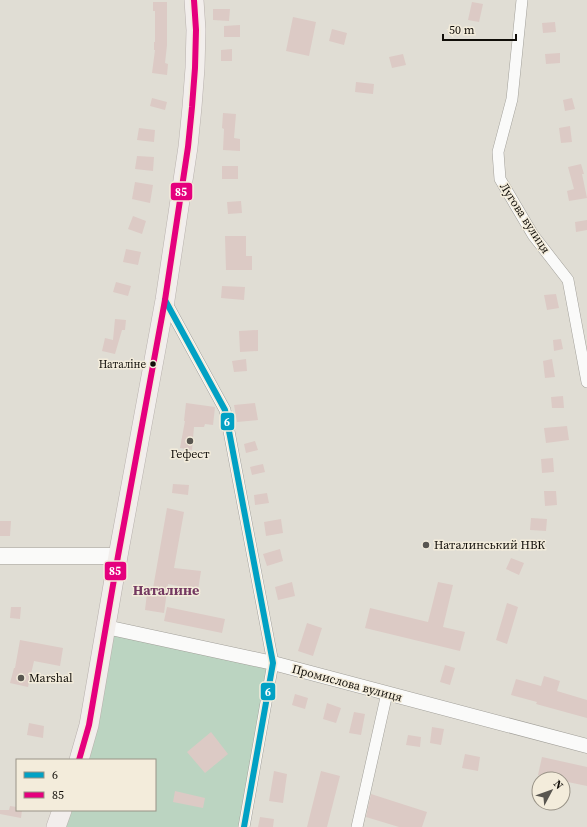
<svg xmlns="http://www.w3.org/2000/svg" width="587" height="827" font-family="'Source Serif 4',serif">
<rect width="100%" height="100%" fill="#e0ddd4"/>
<path fill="#bbd4c1" d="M106 627 273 663 244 827H56L62 810H155V760H79Z"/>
<path fill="#dccac5" d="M153 2H167V45L165 63 168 64 167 75 152 73 155 50H154V42H155V11H153Z
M472 2 483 4 479 22 468 20Z
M213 9H230L229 21 213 20Z
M293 17 316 22 309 56 286 51Z
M555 22 556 32 543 33 542 23Z
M240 25V37H224V26Z
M332 29 347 33 344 45 329 41Z
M232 49V61H221V50Z
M560 53V63L546 64 545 54Z
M403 54 406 65 392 68 389 57Z
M356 82 374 84 373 94 355 92Z
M152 98 167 102 165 110 150 106Z
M572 98 575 109 565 111 563 100Z
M223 113 236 114 234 138 240 139V151L223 150 224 129 222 128Z
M570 126 572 142 561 143 559 128Z
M139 128 155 130 154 142 137 140Z
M137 156 154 157 153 171 135 169Z
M581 164 584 174H582L587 198 569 201 567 191 574 189 568 167Z
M222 166H238V179H222Z
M135 182 153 185 150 203 132 199Z
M241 201 242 213 228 214 227 202Z
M133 216 146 221 142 234 128 229Z
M587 220V230L576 232 575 222Z
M225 236H246V256H252V270H226Z
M126 249 141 252 138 265 123 262Z
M116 282 131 286 128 296 113 292Z
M222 286 245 287 244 300 221 298Z
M556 294 559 308 547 310 544 295Z
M115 319 126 320 125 330H122L115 354 102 351 105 338 113 340Z
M258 330V351L240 352 239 331Z
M561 339 563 349 554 351 553 340Z
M246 359 247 371 234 372 232 361Z
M552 359 555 377 545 378 543 361Z
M563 396 564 408H552L551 397Z
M186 403 215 407 213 425 205 424 204 427H194L192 450 180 448 185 421H184Z
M255 403 258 420 237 422 234 405Z
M567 426 569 440 546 443 544 428Z
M255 441 258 450 246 453 244 444Z
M553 458 554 472 542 473 541 459Z
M263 464 265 472 252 475 250 467Z
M173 484 189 485 188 495 172 493Z
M544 491H556L557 505 545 506Z
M267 493 269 503 255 505 254 495Z
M167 508 184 512 174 568 201 571 198 590 183 589V587L168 584 164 613 145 610 147 593 152 594Z
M531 518 547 519 546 531 530 530Z
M281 519 283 533 266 536 264 522Z
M0 521H11L10 536H0Z
M280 549 283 561 267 566 263 554Z
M511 558 524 563 519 575 506 569Z
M292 582 295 596 278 600 275 587Z
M438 582 453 585 443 627 465 632 460 651 365 628 370 608 428 622Z
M507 603 518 607 507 644 496 640Z
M11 607H21L20 619 10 618Z
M167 607 225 619 222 633 164 621Z
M307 623 322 628 313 656 298 651Z
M20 640 63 648 60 666 34 661 28 687 10 683 14 668H15Z
M445 665 455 668 450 685 440 682Z
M544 676 560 681 557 691 587 700V718L536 704 537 702 511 695 516 679 541 686Z
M295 694 308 698 305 709 292 705Z
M327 703 341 708 336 723 323 719Z
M354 712 365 714 361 735 349 733Z
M29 723 44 726 43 738 27 735Z
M432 727 444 729 441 745 430 743Z
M211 732 228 754 205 773 187 752Z
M408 735 421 737 420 747 406 745Z
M465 754 480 757 478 771 462 768Z
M542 757 587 767V786L563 781V779H555L538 775Z
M274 771 287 774 283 803 269 801Z
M321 771 340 776 327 827H307Z
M175 791 205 798 203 808 173 802Z
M371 794 427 812 422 827H399L366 817Z
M10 806 17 807V810H22L21 818 0 814V810H9Z
M260 817 274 819 273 827H258Z"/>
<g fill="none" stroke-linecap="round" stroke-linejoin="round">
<g stroke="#a19f99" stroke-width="12">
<path id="minor" d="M522 0 512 99 498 152 500 179 533 235 568 280 587 382
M166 302 225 410 273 663 244 827
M357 827 387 693"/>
</g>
<g stroke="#a19f99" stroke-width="15">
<path id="tertiary" d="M106 627 273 663 587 746"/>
</g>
<g stroke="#a19f99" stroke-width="17">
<path id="secondary" d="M0 556H118"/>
</g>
<g stroke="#b8b1ad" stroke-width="20">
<path id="trunk" d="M79 760 89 725 118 556 165 300 188 147 192 107 195 68 196 30 194 0
M56 827 62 810"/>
</g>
<use href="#minor" stroke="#fafaf9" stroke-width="11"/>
<use href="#tertiary" stroke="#fafaf9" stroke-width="14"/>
<use href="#secondary" stroke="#fafaf9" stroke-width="16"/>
<use href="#trunk" stroke="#f2eeec" stroke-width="19"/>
<g stroke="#f3ecdb" stroke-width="9">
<path id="bus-1" d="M165 300 225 410 273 663 244 827"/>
</g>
<g stroke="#f3ecdb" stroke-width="9">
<path id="bus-2" d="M79 760 89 725 118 556 165 300 188 147 192 107 195 68 196 30 194 0"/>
</g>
<use href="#bus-1" stroke="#01a1c4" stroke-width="6"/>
<use href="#bus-2" stroke="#e5007d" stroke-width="6"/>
</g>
<circle fill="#110e09" stroke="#f3ecdb" stroke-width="1.5" cx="153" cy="364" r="3.5"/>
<g fill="#595650" stroke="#f3ecdb" stroke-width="1.5">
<circle cx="190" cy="441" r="4"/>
<circle cx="426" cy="545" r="4"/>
<circle cx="21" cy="678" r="4"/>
</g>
<g text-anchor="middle" stroke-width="3" stroke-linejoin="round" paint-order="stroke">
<g font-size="11" fill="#110e09" stroke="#f3ecdb" text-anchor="end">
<text x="146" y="368">Наталіне</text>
</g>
<g font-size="12" fill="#110e09" stroke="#f3ecdb">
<text transform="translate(525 218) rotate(57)" y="4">Лугова вулиця</text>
<text transform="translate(347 683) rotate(15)" y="4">Промислова вулиця</text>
</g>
<g font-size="12" fill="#110e09" stroke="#f3ecdb" text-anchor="start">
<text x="190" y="458" text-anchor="middle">Гефест</text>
<text x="434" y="549">Наталинський НВК</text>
<text x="29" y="682">Marshal</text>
</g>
<g font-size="14" font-weight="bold" fill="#733861" stroke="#f3ecdb">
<text x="166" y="595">Наталине</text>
</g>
</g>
<g stroke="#f3ecdb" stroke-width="1.5">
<rect x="170" y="182" width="23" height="19" rx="4" fill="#e5007d"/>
<rect x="220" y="412" width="15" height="19" rx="4" fill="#01a1c4"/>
<rect x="104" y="561" width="23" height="20" rx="4" fill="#e5007d"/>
<rect x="260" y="682" width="16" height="19" rx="4" fill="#01a1c4"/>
</g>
<g font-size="11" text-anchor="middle" font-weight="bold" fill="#fff">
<text x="181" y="196">85</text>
<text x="227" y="426">6</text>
<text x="115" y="575">85</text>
<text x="268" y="696">6</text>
</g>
<rect x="16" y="759" width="140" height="52" fill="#f3ecdb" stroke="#999387"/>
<rect x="24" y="772" width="20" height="6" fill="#01a1c4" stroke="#999387"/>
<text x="52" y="779" font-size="12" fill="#110e09">6</text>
<rect x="24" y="792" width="20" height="6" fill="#e5007d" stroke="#999387"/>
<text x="52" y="799" font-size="12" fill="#110e09">85</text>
<g transform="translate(551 791) rotate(49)"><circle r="19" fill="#f3ecdb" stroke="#999387"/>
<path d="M0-3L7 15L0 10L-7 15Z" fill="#595650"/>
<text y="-6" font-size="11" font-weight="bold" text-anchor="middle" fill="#110e09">N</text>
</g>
<path d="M443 34v6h73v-6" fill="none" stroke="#110e09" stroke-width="2"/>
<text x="449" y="34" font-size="12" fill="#110e09" stroke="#f3ecdb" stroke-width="3" paint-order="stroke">50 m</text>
</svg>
